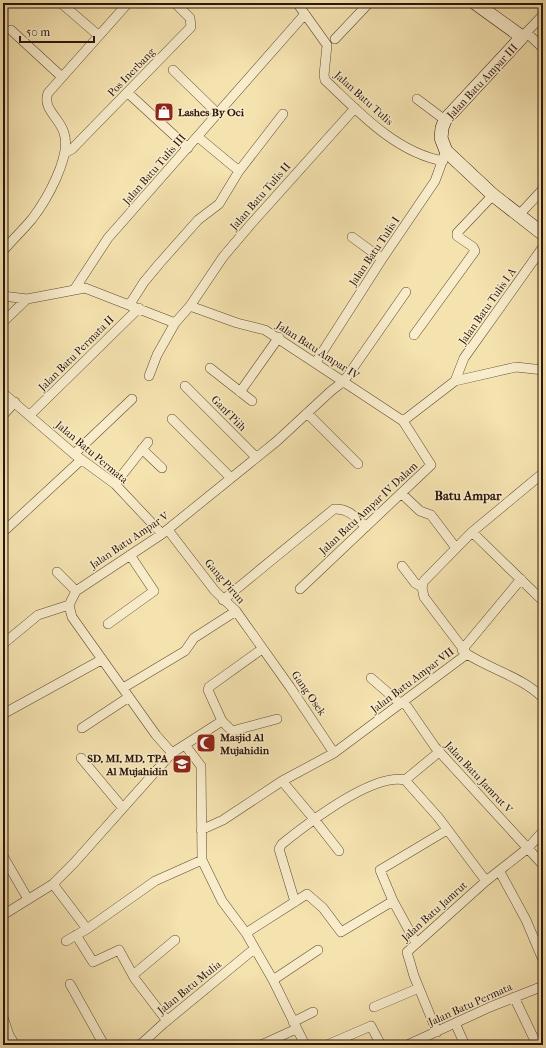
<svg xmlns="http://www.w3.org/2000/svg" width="546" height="1048" font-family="'IM FELL French Canon',serif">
<rect width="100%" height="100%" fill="#f4e2af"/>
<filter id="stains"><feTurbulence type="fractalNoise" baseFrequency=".005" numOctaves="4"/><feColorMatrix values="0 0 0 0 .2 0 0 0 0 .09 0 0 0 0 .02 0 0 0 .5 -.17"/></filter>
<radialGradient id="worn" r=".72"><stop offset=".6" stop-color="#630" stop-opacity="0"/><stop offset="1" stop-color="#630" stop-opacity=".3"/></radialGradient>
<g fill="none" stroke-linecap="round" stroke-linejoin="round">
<g stroke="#5d4832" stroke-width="10">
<path id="street" d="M61 3 98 35
M297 3 327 45 324 75 325 80C359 112 395 152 443 161
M11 30 62 77
M527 33 543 48
M522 37 543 15
M335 39 369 3
M173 70 217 113
M128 93 188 148
M417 99 445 120
M198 137 239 171
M65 153 72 149 191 27 190 18 175 3
M519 215 543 189
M352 237 382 259
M3 251C12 240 23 230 32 219 46 201 72 156 64 133 60 118 42 109 48 93L128 3
M74 290 108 238 305 14
M3 296 27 299 85 288 175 323 190 306 237 323 265 330 403 421 455 381 516 367 543 370
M130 304 144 282 159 264 198 220 219 204 239 171 283 114
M190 306 223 257 251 224 355 108
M3 322 27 299
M414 335 475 251 473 247 457 236V233L493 195
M316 362 382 259 435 181 446 151
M210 368 252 401
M149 376 157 355 175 323
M455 381 464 358 543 247
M185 386 256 457
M240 392 279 337
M3 393 74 454 115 484 162 534
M307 413 358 464
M3 415 15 402
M30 415 139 308
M172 419 231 478
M142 449 162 468
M74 454 132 399
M115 484 148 442
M401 493 420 511 431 515 456 548
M168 530 215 591 236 611 290 687 334 753
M3 532 81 460
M472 532 543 601
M402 566 415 583 422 587
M57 572 76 591
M300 589 431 465 403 421
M223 600 334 509C349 508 356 518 366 527
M108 624 154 591 130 555
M3 644 38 615 69 605
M262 649 209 687 208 690 222 721 172 753 156 735 72 617 69 605 76 591 162 534 277 441 331 391 344 381 406 292
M462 650 521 579
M467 654C492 670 522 677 543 698
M371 678 401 704
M123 688 185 651 194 638 236 611
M404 702 435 747 543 865
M3 714 101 660
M222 721 232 731 277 719
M82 728 129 697
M185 745 201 766 202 860 222 901 246 933 273 980 305 1045
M81 758 122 807
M405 780 439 752
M282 781 314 819 339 851
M201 830 223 820 282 781 334 753 467 654 424 597 422 587 424 581 472 532 543 473
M3 856 28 899
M500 872 526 920 543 960
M53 884 87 929
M295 902 279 849 282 844C307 824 372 773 405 780L438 817 486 881
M3 915 53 884 74 863 172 753
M246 933 307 894 323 908 341 932 393 901
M76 935 93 962 119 950 135 979 167 1021
M66 941 87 929 155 881 202 860
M416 943 393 901 380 870 447 830
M133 975 175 940
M273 980 318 950
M70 984 104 1045
M514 997 537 1045
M374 1007 419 988
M3 1017 9 1035 15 1045
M293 1022 313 1012
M455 1023 465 1045
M437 1032 414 976 407 952 486 881 528 848 543 831
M140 1045 163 1024 254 949
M261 1045 296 1029
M327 1045 371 1026 381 1045
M407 1045 490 1007 543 986"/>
</g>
<g stroke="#2b1509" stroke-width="14">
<path id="secondary" d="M475 3 522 37 445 120 442 128 441 138 446 151 493 195 543 234"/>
</g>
<use href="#street" stroke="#f8eccb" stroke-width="9"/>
<use href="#secondary" stroke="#f8eccb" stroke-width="13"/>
</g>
<defs>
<g id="shop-square" transform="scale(1)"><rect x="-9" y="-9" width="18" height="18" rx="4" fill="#8f2418" stroke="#f8eccb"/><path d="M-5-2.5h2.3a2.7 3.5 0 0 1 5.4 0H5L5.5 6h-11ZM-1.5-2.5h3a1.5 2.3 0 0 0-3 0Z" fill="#fff"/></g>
<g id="mosque-square" transform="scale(1)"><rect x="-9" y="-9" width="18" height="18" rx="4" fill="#8f2418" stroke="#f8eccb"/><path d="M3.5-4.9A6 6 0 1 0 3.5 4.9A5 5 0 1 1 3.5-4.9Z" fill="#fff"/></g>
<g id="school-square" transform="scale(1)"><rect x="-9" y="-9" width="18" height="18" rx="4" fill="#8f2418" stroke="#f8eccb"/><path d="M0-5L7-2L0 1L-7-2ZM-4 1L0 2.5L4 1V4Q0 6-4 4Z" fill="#fff"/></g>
</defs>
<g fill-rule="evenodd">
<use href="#shop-square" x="164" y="112"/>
<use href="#mosque-square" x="206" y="743"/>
<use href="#school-square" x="182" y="764"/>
</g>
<g text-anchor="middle" stroke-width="3" stroke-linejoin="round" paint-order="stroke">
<g font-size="11" fill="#2b1509" stroke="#f8eccb">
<text transform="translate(131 72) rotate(-46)" y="4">Pos Inerbang</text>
<text transform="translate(482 81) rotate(-47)" y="4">Jalan Batu Ampar III</text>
<text transform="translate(364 98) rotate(42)" y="4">Jalan Batu Tulis</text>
<text transform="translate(154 169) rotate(-49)" y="4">Jalan Batu Tulis III</text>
<text transform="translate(260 196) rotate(-49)" y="4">Jalan Batu Tulis II</text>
<text transform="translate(374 251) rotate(-56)" y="4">Jalan Batu Tulis I</text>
<text transform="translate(487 306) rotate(-55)" y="4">Jalan Batu Tulis I A</text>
<text transform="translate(318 350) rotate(33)" y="4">Jalan Batu Ampar IV</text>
<text transform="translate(76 353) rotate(-45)" y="4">Jalan Batu Permata II</text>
<text transform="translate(229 413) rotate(45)" y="4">Ganf Piih</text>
<text transform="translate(92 452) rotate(40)" y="4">Jalan Batu Permata</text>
<text transform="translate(368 508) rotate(-43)" y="4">Jalan Batu Ampar IV Dalam</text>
<text transform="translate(129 540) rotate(-34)" y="4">Jalan Batu Ampar V</text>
<text transform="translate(225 581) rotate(49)" y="4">Gang Pirun</text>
<text transform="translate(412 680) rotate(-37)" y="4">Jalan Batu Ampar VII</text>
<text transform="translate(309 693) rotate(55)" y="4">Gang Osek</text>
<text transform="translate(479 777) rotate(47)" y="4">Jalan Batu Jamrut V</text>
<text transform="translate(434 911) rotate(-42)" y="4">Jalan Batu Jamrut</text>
<text transform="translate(189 987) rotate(-39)" y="4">Jalan Batu Mulia</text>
<text transform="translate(470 1004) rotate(-24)" y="4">Jalan Batu Permata</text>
</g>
<g font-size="11" font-weight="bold" fill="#2b1509" stroke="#f8eccb" text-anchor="start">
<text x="178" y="116">Lashes By Oci</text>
<text x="220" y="741">Masjid Al<tspan x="220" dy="13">Mujahidin</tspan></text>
<text x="168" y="762" text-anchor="end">SD, MI, MD, TPA<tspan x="168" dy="13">Al Mujahidin</tspan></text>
</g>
<g font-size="13" font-weight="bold" fill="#2b1509" stroke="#f8eccb">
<text x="468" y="500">Batu Ampar</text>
</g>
</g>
<rect width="546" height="1048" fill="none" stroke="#f4e2af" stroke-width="16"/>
<rect x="4" y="4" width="538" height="1040" fill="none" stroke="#2b1509" stroke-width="2"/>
<rect x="8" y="8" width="530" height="1032" fill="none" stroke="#2b1509"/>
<path d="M20 36v6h74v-6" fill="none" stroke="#2b1509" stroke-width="2"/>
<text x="26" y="36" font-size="12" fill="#2b1509" stroke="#f8eccb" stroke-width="3" paint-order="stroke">50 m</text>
<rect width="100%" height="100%" filter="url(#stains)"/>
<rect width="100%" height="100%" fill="url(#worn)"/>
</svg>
